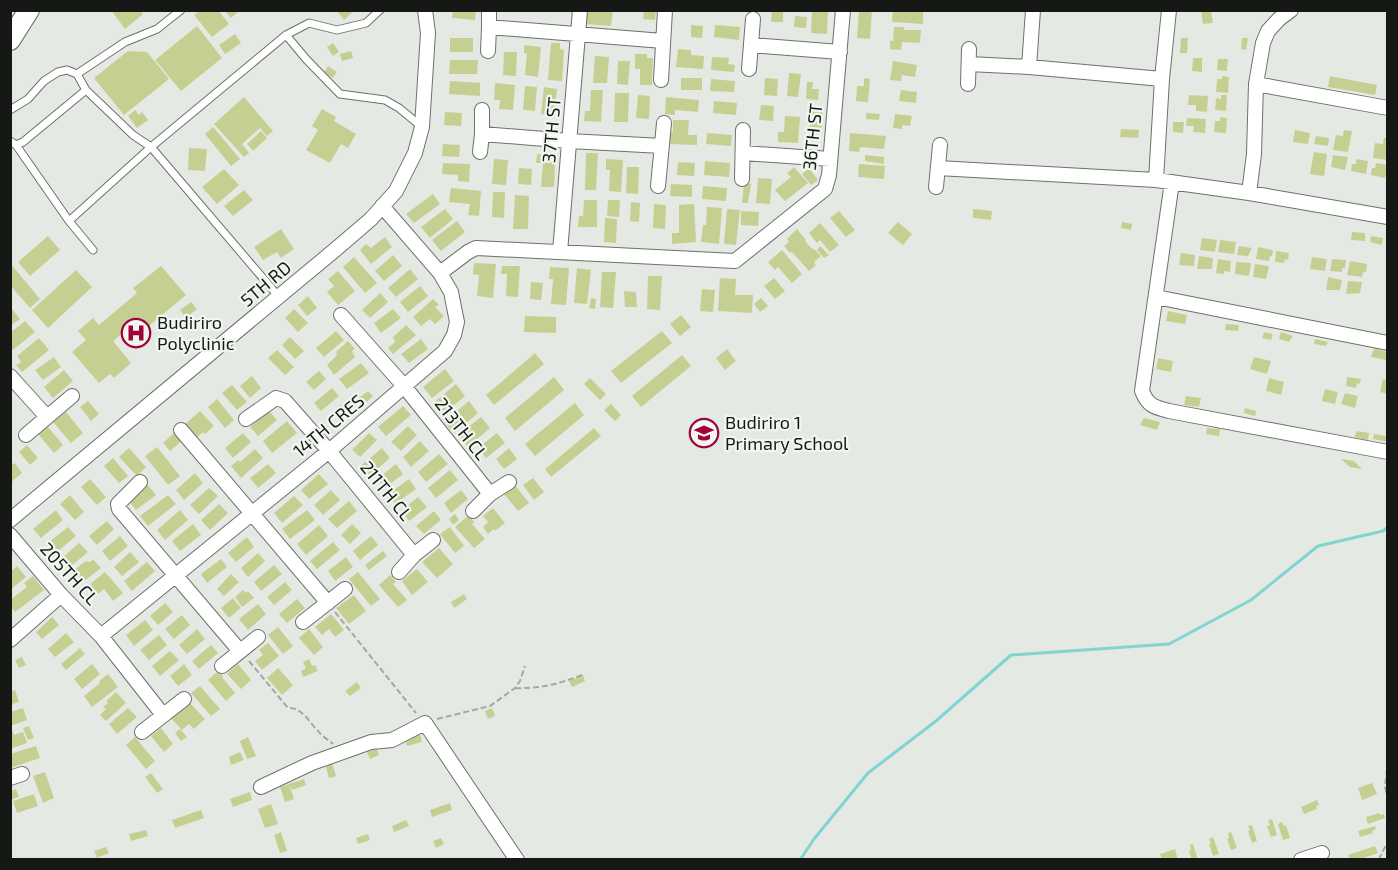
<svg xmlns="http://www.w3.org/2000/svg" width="1398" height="870" font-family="'Exo 2',sans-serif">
<rect width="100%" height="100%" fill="#e4eae3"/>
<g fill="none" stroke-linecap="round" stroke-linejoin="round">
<path stroke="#81d4d0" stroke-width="3" d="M800 860 814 839 868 773 936 721 1011 655 1169 644 1251 600 1318 546 1383 531 1388 527"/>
</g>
<path fill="#c6cf92" d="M111 10H140L143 14 125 29Z
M201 10H218L229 24 212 37 194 15Z
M224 10H240L231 18Z
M336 10H355L344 20Z
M453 10H476L475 20 452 18Z
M587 10H613L611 26 586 24Z
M644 10H656L655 20 643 19Z
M772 10H783V22H771Z
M812 10H828L827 34 811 33Z
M859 10H872L870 39 857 38Z
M893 10H923V24L892 22Z
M1201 10 1211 11 1213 23 1203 24Z
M795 16 807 17 806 28 794 27Z
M691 25 703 26 702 38 691 37Z
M715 25 740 27 739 40 714 37Z
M197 26 222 58 181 91 155 60Z
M894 27H904V30H921L920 43 902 42 901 50 890 49V41H893Z
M235 34 241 43 225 54 219 45Z
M450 38H473V52H450Z
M1181 38H1188L1187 53H1180Z
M1242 38H1248L1246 50 1241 49Z
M333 43 339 52 333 56 327 47Z
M551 43H560V49L564 50 562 81 548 80Z
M524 45 541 47 538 77 525 75 527 53H524Z
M678 49 691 50V55L704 56 703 69 676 67Z
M128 51 147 52 169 79 124 115 94 78Z
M351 51 353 58 342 61 340 54Z
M504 52H517L516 76 503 75Z
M635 54H647V58H653L652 85H640V69H635Z
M595 56 609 57 607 83H593Z
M712 57 729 58 728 64 735 65 734 72 711 70Z
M1193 58H1202V72L1192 71Z
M1218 59H1228L1227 71 1217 70Z
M450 60H478L477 74H449Z
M618 61H630L628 85 617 84Z
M893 61 917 65 915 77 902 75 901 81 890 80Z
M328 66 337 72 333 78 324 73Z
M789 73 801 74 798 97 787 96Z
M1222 76 1229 77 1228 93 1216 92 1217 79H1222Z
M1330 76 1377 85 1375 95 1328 87Z
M681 78H702V90H681Z
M765 78 778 79 777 96 764 95Z
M864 78 870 79 868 102 856 101 857 86H864Z
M711 79 735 81 734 92 710 91Z
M450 81 480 83V96L449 94Z
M807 82H813L812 89H819L818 100 806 99Z
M495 83 515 85 513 110 499 109 500 100H494Z
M525 86 537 87 535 111 523 110Z
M544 87 557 89 554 116 541 114Z
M591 90H603L601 122 584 121 585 111H590Z
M901 90 917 92 916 103 899 101Z
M615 93H629L628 122H614Z
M638 95 650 96 649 119 636 118Z
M1189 95 1208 96 1207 112 1196 111V105H1188Z
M1221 95H1227L1226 111 1215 110 1216 98 1221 99Z
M244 97 273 131 267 136 260 128 242 144 249 153 244 157 214 124Z
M666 97 699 100 698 112 675 110V115L665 114Z
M714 101 737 103 736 115 713 113Z
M761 105 774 106 773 121 759 120Z
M811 108 823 109 821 134 809 133Z
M322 109 336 117 334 121 356 134 348 148 341 144 330 163 306 150 318 130 312 126Z
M135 110 139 115 142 112 148 120 137 128 128 116Z
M445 112 462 113 461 126 444 125Z
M866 113 880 114 879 120 866 119Z
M895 114 912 116 910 126 902 125V129L893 128Z
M785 116 800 117 798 143 778 142V132H784Z
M1220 117 1227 118 1226 133 1214 132 1215 121H1220Z
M1187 118 1206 119 1205 133 1193 132 1194 126H1186Z
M673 120H689L688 135H697V145L669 144 670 132H673Z
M1173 122H1184L1183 133 1173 132Z
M213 127 240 159 231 166 205 134Z
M1121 129 1139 130 1138 138 1120 137Z
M1295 130 1310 133 1308 144 1293 142Z
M1344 130 1352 131 1348 152 1333 150 1336 135 1343 136Z
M261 131 267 138 253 151 247 144Z
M707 133 732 135 731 146 706 144Z
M850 133 886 136 884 149 860 147 859 152 849 151Z
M1316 136 1329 138 1328 146 1314 144Z
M1384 138H1388V160L1373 158 1375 143 1383 144Z
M443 144 460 145 459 157 442 156Z
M189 148 207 149 205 171 188 170Z
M1314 152 1327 154 1324 176 1310 174Z
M586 153H598L596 190H585Z
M537 154 550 155 555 164 554 187H541L543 163H536Z
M865 155 884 157V164L865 161Z
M1333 155 1348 157 1345 170 1331 167Z
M494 159 508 160 506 185 492 184Z
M606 159 623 160 621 192 609 191 610 170H606Z
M1356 159 1368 161 1366 174 1351 171 1352 164H1356Z
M705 161 730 163 729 177 704 175Z
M678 162 695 163 694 176 677 175Z
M443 163 470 164 469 182 458 181V175L442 174Z
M1376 163 1388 165 1385 178 1371 175 1372 168H1375Z
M859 164 885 166 884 179 858 177Z
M627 167H639L638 194 626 193Z
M794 167 808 183 785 201 775 190 791 177 787 173Z
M519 168 532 169 531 185 518 184Z
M809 168 818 180 811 185 802 174Z
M224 169 239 185 217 204 202 187Z
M758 178 772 179 770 204 756 203Z
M744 183 751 184 748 203H742Z
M671 184 692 185V197L670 196Z
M703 186 727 188 726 201 702 199Z
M451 188 481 191 479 216 468 215 470 204 449 202Z
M244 190 253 200 233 216 224 206Z
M493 192H505L504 218 492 217Z
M433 194 440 204 414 223 406 214Z
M515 195 529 196 528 229H513Z
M584 200H597V227H578L579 216H583Z
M608 200H620L619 217 607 216Z
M631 202 640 203 639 222 630 221Z
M654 204 666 205 665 229 653 228Z
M694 204 696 242 672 244V233H679V205Z
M707 207 722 208 719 244 701 242 703 225H706Z
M445 209 453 219 430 238 421 227Z
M727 209 740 210 736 245 724 244Z
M973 209 992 211 991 220 973 218Z
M741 211 759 212 758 226 741 225Z
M839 211 855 230 846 237 830 218Z
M605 218 617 219 616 243 604 242Z
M457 221 465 232 441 251 432 240Z
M898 222 912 234 903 245 888 233Z
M1122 222 1132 224 1131 230 1121 228Z
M820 223 839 245 830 252 820 240 817 243 809 233Z
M281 229 294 249 281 258 277 252 263 260 254 247Z
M797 229 806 240 805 241 812 249 813 248 821 256 814 262 816 265 809 271 792 252 790 253 784 246 789 242 787 239Z
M1352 232 1365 233V241L1351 240Z
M48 236 60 250 30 276 18 262Z
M1371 236 1383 238 1382 245 1370 242Z
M385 237 392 247 371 264 360 250 366 244 371 248Z
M1202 238 1217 240 1215 252 1200 250Z
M1220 240 1236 242 1234 254 1218 252Z
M820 246 829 255 824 258 817 250Z
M1239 246 1252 248 1248 256 1237 255Z
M1258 247 1273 250 1272 256H1270L1269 261 1256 259Z
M782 250 802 274 792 283 778 267 775 270 768 262Z
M1276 251 1289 253 1288 260 1285 259 1284 263 1275 262Z
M1181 253 1195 255 1194 266 1179 265Z
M393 255 402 266 384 281 375 271Z
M1199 256 1213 258 1212 269H1197Z
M354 257 377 283 365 293 343 267Z
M1312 257 1327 259 1325 271 1310 269Z
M1218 259 1231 261 1230 272 1224 271V274L1216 273Z
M1332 259 1346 260 1345 268H1342V272L1330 271Z
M1350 261 1367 264 1366 272H1363L1362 277 1347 275Z
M1236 262 1251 263 1249 276 1235 274Z
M10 263 40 299 30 308 10 285Z
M474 263 496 264 493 298 477 296 479 275 473 274Z
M1255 264 1269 266 1266 279 1253 277Z
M161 266 186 295 145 329 138 320 113 341 131 363 114 378 110 374 99 383 72 352 86 340 78 331 93 318 99 325 137 293 133 288Z
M502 266H520L518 297 506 296 507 274H501Z
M550 267 569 268 566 305 551 304 553 279H549Z
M577 268 591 270 587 304 574 303Z
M410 269 418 279 396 297 388 288Z
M76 270 92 287 48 328 32 310Z
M338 271 355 291 338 305 327 292 334 286 328 279Z
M602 272H616L613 308 600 307Z
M648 276H662L660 310 647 309Z
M1328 277 1342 280 1340 290H1326Z
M720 278 736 279 735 295H753L752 313 718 311Z
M774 278 785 291 775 299 764 286Z
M1348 281 1362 282 1360 293 1346 294Z
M531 282 543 283 541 300 530 299Z
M420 286 428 296 408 312 400 302Z
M702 289 715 290 713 312 700 311Z
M624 291 636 292 637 307H625Z
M380 293 388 302 370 318 362 310Z
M308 296 317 308 307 316 298 305Z
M591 298 596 299 595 309 589 308Z
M761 298 768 306 760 312 754 304Z
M433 299 439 305 435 307 444 316 435 324 430 319 421 326 413 317Z
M191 302 197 309 186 318 180 310Z
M12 309 20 319 10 326V310Z
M294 309 308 323 298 332 285 318Z
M393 309 401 318 381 333 374 323Z
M1168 311 1187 315 1185 324 1166 321Z
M681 315 691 327 680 336 670 324Z
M525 316 556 317V333L524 332Z
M25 321 35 332 13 350 10 347V333Z
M1226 324 1239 325 1238 331 1225 330Z
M406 325 416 335 393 354 388 348 395 342 393 337Z
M336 331 344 340 324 357 316 348Z
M662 331 672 343 621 383 611 371Z
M1264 332 1273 334 1271 340 1262 338Z
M1281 332 1293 336 1289 342 1279 339Z
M290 337 304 351 295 359 282 345Z
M39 338 49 350 22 372 16 365 21 362 17 356Z
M421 339 428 349 409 363 401 354Z
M1315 339 1328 342 1326 346 1314 344Z
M348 341 355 349 352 351 355 357 334 375 327 365 337 355 336 352Z
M1374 348 1387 352 1386 360 1371 357Z
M727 349 736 361 725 370 716 358Z
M277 350 294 367 285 375 268 358Z
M535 353 544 364 494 405 486 395Z
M682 355 691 366 641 407 632 396Z
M54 357 61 367 43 380 35 370Z
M1254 357 1271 361 1267 374 1250 369Z
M1158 358 1173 361 1171 372 1156 369Z
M361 363 369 373 347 389 339 379Z
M445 369 454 381 432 398 423 387Z
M64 370 73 381 53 398 44 387Z
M319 371 326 379 314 390 306 382Z
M252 376 261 388 250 398 240 386Z
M554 377 564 390 515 431 505 418Z
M1347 377 1361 379 1360 384 1357 383 1356 388 1346 386Z
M590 378 606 394 600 400 584 384Z
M1269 378 1284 382 1281 395 1266 391Z
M1383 379 1388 380V394L1380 392Z
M456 384 465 396 441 416 432 404Z
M232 385 247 402 237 410 222 393Z
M332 388 339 396 321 411 314 403Z
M1325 389 1338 392 1335 404 1322 401Z
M368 391 373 396 362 406 353 396 357 392 360 397Z
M1345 393 1358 396 1355 408 1341 404Z
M1186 396 1201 398 1199 407 1184 405Z
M217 399 234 420 225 428 208 407Z
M88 401 99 414 91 421 80 407Z
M469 401 478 413 454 433 444 422Z
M345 402 352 411 339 421 332 412Z
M575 403 584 415 535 456 525 444Z
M611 404 621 415 615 421 604 410Z
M403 406 411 415 386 436 378 427Z
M1245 408 1256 411 1255 416 1244 413Z
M200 411 214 426 205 434 203 432 195 439 184 425Z
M269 411 277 420 258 436 250 427Z
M66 412 83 433 71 443 53 422Z
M481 417 490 428 468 447 458 435Z
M1144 418 1160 422 1157 430 1140 425Z
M287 421 297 433 272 453 263 441Z
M408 426 417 435 401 451 391 442Z
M48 427 63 445 54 453 38 434Z
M594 428 601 436 551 477 545 469Z
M1207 428 1220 429 1219 436 1206 434Z
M176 431 184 439 170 451 163 443Z
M1357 431 1369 433 1368 440 1354 437Z
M243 433 251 442 233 458 225 448Z
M369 433 377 440 360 457 352 450Z
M497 433 505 443 486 458 478 448Z
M1374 434 1388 436V442L1373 439Z
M420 441 429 451 411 467 403 457Z
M27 445 38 458 30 465 19 452Z
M157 447 180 476 168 485 145 456Z
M129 448 146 467 137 476 119 457Z
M382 448 390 458 367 478 358 468Z
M509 448 517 459 504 469 496 459Z
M255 449 263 458 241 478 231 466 238 460 240 462Z
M439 454 448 464 426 482 418 472Z
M113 458 128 476 119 483 104 466Z
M1341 459 1354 461 1362 469 1350 467Z
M15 463 22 473 10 483V466Z
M268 464 276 473 258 488 250 478Z
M396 464 403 474 385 488 377 479Z
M450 470 458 480 436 498 428 488Z
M195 473 203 483 184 500 176 490Z
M319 474 328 484 309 499 301 490Z
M533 478 544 492 534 500 523 485Z
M90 479 106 497 97 505 81 487Z
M409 479 416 489 395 504 388 494Z
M147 484 156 495 136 510 128 500Z
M515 485 529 503 518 511 504 494Z
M209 488 218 496 199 514 190 505Z
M331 490 340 500 323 515 314 505Z
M461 490 468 499 451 513 444 503Z
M70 495 84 512 75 520 60 504Z
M168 495 176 504 148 526 140 516Z
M294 496 303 505 282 523 274 513Z
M418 497 427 507 409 521 401 511Z
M349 501 357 511 337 528 328 519Z
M219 504 228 513 210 530 201 520Z
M493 508 505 523 495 531 494 529 488 534 483 527 488 522 483 516Z
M56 510 63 520 41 538 33 529Z
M180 510 188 520 165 540 157 530Z
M307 510 315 520 290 539 282 529Z
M434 511 441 520 424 534 416 526Z
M455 514 459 520 453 525 449 519Z
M469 515 474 522 472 524 485 539 474 548 455 527Z
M107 521 114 529 97 545 89 536Z
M193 524 201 535 180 551 172 541Z
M352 524 361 533 350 544 341 535Z
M319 525 328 536 306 555 297 544Z
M68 527 76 536 57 552 49 542Z
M450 527 464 546 455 553 440 534Z
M120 536 128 546 110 561 102 551Z
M371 536 378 545 360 560 353 551Z
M247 537 254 547 236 562 228 553Z
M333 542 340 550 317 569 310 561Z
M79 543 88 552 70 567 62 558Z
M439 548 453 564 437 578 422 562Z
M383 551 387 556 369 570 365 565Z
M130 552 139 562 122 576 114 567Z
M258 553 265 561 248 577 241 568Z
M346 557 353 567 335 581 328 571Z
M93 559 101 568 83 582 74 570 86 561 90 562Z
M221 559 227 567 207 583 201 574Z
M147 562 155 571 132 591 124 581Z
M274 565 282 574 261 591 254 582Z
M17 566 26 577 10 590V572Z
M417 569 428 582 412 595 402 581Z
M105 572 123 593 113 601 104 589 98 594 90 584Z
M358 572 380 599 371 606 349 579Z
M231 574 239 582 224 596 217 589Z
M390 575 396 582 393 584 407 600 398 607 379 585Z
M33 576 44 590 15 612 10 606V600L27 587 24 583Z
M285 582 292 590 274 605 267 597Z
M243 590 246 593 248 591 254 598 242 607 235 597Z
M464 594 467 599 454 608 451 602Z
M354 595 366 611 349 624 336 608Z
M233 598 241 608 229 618 221 608Z
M297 599 305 608 287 623 279 614Z
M165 603 173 612 158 625 150 616Z
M258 604 266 614 248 630 239 619Z
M331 614 344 630 335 637 329 629 322 635 315 627Z
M182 615 190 625 174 639 165 629Z
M52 617 59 625 42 639 36 632Z
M145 620 153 630 134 646 126 635Z
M278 627 293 646 283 654 268 635Z
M197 629 205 639 187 654 179 645Z
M309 629 323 647 314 655 299 638Z
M66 633 74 642 55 657 48 649Z
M159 635 167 645 149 660 140 650Z
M268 643 279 656 262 670 255 661 263 655 259 650Z
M211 645 218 653 199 669 192 661Z
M80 648 85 654 66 670 61 664Z
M170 651 179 660 160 676 152 666Z
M22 657 26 665 19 668 15 660Z
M309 659 312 666 315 665 318 671 303 677 301 671 306 668 303 662Z
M92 664 100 674 82 689 74 679Z
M184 664 192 675 178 686 170 676Z
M238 664 251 680 241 689 227 674Z
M278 668 293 685 282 695 267 678Z
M218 671 223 676 222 677 235 693 226 701 208 680Z
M108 674 118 687 92 707 84 696 100 683 99 681Z
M583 675 585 681 572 687 569 681Z
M357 682 361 688 350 696 345 691Z
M200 686 220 709 211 716 191 693Z
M15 690 19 702 10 705V692Z
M116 692 126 703 106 721 100 715 106 709 103 707 108 703 106 701Z
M189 702 205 719 194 729 189 724 182 730 171 718Z
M23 708 27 720 10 726V712Z
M128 708 137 717 117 734 109 724Z
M492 708 495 716 488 719 485 711Z
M29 726 34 738 28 740 23 728Z
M10 727 14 735 23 732 27 743 10 749Z
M161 728 173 744 164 752 151 736Z
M180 729 187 737 181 741 175 733Z
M420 733 422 742 407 746 404 737Z
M135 737 155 761 146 769 126 745Z
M248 737 256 756 247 759 240 741Z
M36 746 40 758 10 768V754Z
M377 749 379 755 370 759 367 752Z
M240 752 244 760 231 765 229 757Z
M332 763 336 776 329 778 326 767Z
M45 772 54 798 43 803 33 776Z
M151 773 163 789 157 793 145 777Z
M304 779 306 785 292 790 289 784 294 799 285 802 280 787Z
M1372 783 1377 794 1362 800 1358 788Z
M16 789 19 797 10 800V791Z
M250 792 252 800 233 807 230 799Z
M34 794 38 806 17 813 13 801Z
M1317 800 1319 805 1316 806 1317 809 1304 814 1301 807Z
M450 803 452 810 432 817 430 810Z
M271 804 278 824 265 828 258 809Z
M201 810 204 818 175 828 172 820Z
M1379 813 1380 815 1384 814 1385 818 1368 824 1366 817Z
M1272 819 1277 835 1271 837 1267 826 1270 825 1268 820Z
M406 820 409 826 394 832 392 826Z
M1282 822 1284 826 1286 825 1290 838 1283 840 1278 824Z
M1252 825 1257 841 1252 843 1248 831H1250L1248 826Z
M1375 826 1376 829 1372 831 1373 833 1360 837 1358 831Z
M146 830 148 836 131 841 129 834Z
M281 832 287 851 280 853 274 835Z
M1231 832 1237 848 1231 850 1227 839 1229 838 1228 833Z
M368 834 370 840 358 844 356 838Z
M1213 837 1219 854 1213 856 1209 844H1211L1209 839Z
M441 838 444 844 436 848 433 841Z
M1193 844 1198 860H1192L1189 851 1191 850 1190 845Z
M1375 846 1378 853 1358 860H1350L1348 855Z
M106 847 109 853 97 858 94 851Z
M1175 849 1178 860H1162L1160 854Z"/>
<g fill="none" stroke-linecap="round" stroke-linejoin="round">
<g stroke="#6c716b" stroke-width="9">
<path id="lane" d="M286 35 306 59 340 94 385 100 399 108 422 127
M77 74 125 42 157 29 181 10
M10 110 28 99 44 81 58 72 67 70 77 74 86 90 133 135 151 147 279 297
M10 141 16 145 23 142 86 90
M16 145 69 221 151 147 286 35 309 23 337 30 366 23 380 10
M69 221 93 250"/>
</g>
<g stroke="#6c716b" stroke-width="16">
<path id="street" d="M489 27V10
M751 45 840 52
M488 51 489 27 663 41
M969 64 1029 67 1162 79
M1029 67 1033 10
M749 69 753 19
M661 80 665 10
M968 84 969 49
M1256 84 1388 108
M482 134 569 141 662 146
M480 152 482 134V110
M743 153 830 159
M938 168 1156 180 1249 193 1388 217
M742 179 743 130
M1156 180 1162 79 1169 10
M1172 182 1142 391C1148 406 1154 407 1169 411L1388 452
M658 186 664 123
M936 187 940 145
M1249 193 1254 154 1256 84 1263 43 1268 31 1279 19 1291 10
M560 252 580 10
M440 273 468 252 476 248 735 261 825 189 829 175 843 10
M1156 297 1388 343
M341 315 404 386 490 494 473 511
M10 376 47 417
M246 419 276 398 285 401 329 451 414 555 433 540
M181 430 328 603
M26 435 72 396
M140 482 118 504 119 509 239 650
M490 494 509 482
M10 520 336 249 371 219 396 191 415 153 422 127 428 33 425 10
M10 535 61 595 101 636 163 715
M399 572 414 555
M303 622 345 589
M101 636 329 451 445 351 454 335 457 322 451 292 440 273 382 206
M10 640 61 595
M222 666 258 637
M142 732 184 699
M10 778 22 774
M261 787 312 763 371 742 392 740 425 723 517 860
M1301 860 1322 853"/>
</g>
<g stroke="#6c716b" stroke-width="22">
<path id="secondary" d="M10 40 29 10"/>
</g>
<path stroke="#a3a8a3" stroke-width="2" stroke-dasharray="6 3" stroke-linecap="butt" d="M335 612 416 713
M249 661 288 708C302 707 309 722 318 731 322 736 328 740 333 744
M515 688C540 689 558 684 582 675
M437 719 490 706 515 688 520 681 525 666
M1388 760 1385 787 1388 800
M1380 860V857L1388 841"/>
<use href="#lane" stroke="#fff" stroke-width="7"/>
<use href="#street" stroke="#fff" stroke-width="14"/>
<use href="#secondary" stroke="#fff" stroke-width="20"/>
</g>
<defs>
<g id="hospital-ring" transform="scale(1.5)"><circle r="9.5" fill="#f1f7f0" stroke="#a1023a" stroke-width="1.5"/><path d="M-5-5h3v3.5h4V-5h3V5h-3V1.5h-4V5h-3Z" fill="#a1023a"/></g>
<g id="school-ring" transform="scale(1.5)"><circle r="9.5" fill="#f1f7f0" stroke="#a1023a" stroke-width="1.5"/><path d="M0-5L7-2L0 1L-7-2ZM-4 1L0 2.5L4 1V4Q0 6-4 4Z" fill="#a1023a"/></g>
</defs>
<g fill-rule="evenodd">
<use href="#hospital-ring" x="136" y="333"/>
<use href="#school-ring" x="704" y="433"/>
</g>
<g text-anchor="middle" stroke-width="4.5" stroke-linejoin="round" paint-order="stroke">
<g font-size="18" fill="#161816" stroke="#f1f7f0">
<text transform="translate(552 130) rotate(-85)" y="6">37TH ST</text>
<text transform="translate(813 137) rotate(-84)" y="6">36TH ST</text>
<text transform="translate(266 284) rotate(-40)" y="6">5TH RD</text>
<text transform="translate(329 426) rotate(-40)" y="6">14TH CRES</text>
<text transform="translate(461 429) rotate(52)" y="6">213TH CL</text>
<text transform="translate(386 491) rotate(51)" y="6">211TH CL</text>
<text transform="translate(69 574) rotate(48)" y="6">205TH CL</text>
</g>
<g font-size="18" fill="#161816" stroke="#f1f7f0" text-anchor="start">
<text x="157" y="329">Budiriro<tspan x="157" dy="21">Polyclinic</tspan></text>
<text x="725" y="429">Budiriro 1<tspan x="725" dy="21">Primary School</tspan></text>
</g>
</g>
<rect width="1398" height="870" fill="none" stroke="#161816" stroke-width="24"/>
</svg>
